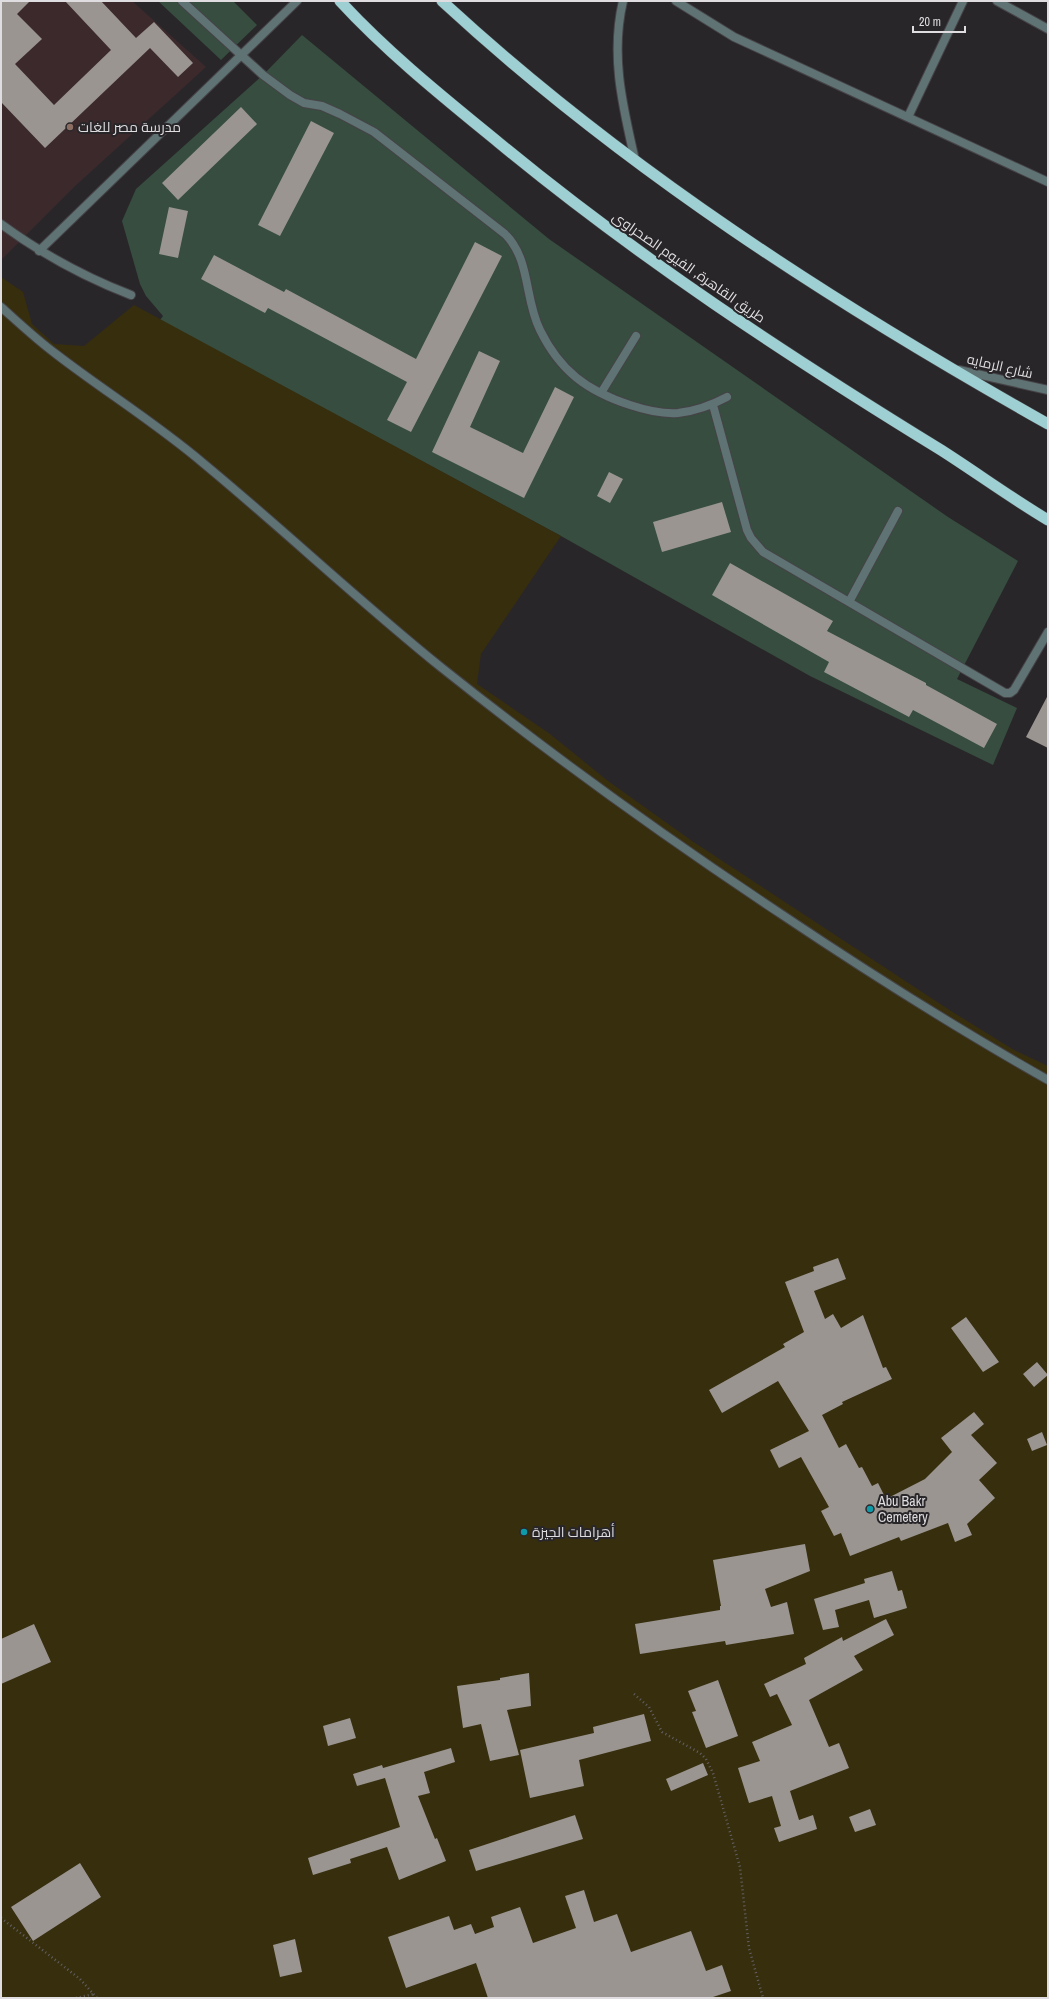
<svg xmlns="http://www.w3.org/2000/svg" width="1049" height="1999" font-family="'Archivo Narrow',Cairo,sans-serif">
<rect width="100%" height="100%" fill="#29262a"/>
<path fill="#3c292c" d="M1 1H132L206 67 74 187 1 260Z"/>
<path fill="#364d3f" d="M158 1H233L257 25 221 60Z
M302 35 549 239 948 517 1018 561 957 679 1017 708 993 765 810 676 561 536 160 320 163 316 146 296 140 284 122 221 136 189 263 75Z"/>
<path fill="#372e0e" d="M1 277 23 292 32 324 54 344 84 346 134 305 561 536 481 654 477 684 550 734 608 781 692 841 951 1011 1014 1050 1048 1066V1998H1Z"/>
<path fill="#9a9591" d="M1 1H30L17 14 42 39 15 64 54 105 111 50 65 1H101L136 38 154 22 193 63 178 77 150 48 45 148 1 102Z
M241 107 257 124 178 200 162 183Z
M311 121 334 133 280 236 258 225Z
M169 207 188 211 178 258 159 254Z
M475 242 502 256 411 432 387 420 407 382 268 308 265 313 201 279 214 255 284 292 286 289 416 359Z
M479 351 500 361 470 427 523 453 555 387 574 397 524 498 432 452Z
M609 472 623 479 610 503 597 496Z
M722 502 731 532 662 552 653 522Z
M730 563 833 621 827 631 926 683V685L997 724 984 748 913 710 909 717 824 672 829 662 712 595Z
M1048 695V748L1026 737Z
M838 1258 846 1279 814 1291 825 1319 833 1314 841 1328 863 1315 883 1368 886 1367 892 1379 842 1402 843 1404 822 1415 839 1448 846 1444 859 1468 862 1467 872 1486 878 1483 886 1499 925 1479 952 1452 941 1438 974 1412 984 1424 971 1435 997 1463 979 1480 995 1498 967 1524 972 1535 955 1542 948 1523 901 1541 899 1537 850 1556 841 1533 834 1536 821 1511 829 1507 801 1457 779 1468 770 1450 809 1431 778 1381 722 1413 709 1390 785 1347 783 1344 804 1332 785 1282 814 1271 813 1267Z
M966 1317 999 1362 983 1372 951 1328Z
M1037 1362 1048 1375 1034 1387 1023 1374Z
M1042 1432 1047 1445 1032 1451 1027 1439Z
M805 1544 810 1571 765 1589 771 1607 787 1602 794 1634 726 1645 725 1641 640 1654 635 1624 720 1610V1606H721L713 1560Z
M892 1571 898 1591 902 1590 907 1608 874 1618 869 1600 835 1610 839 1627 823 1630 814 1599 865 1583 864 1579Z
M886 1619 894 1635 854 1656 863 1670 809 1700 829 1747 839 1743 849 1768 790 1791 799 1820 813 1815 817 1829 779 1842 774 1828 781 1826 772 1796 749 1803 738 1768 760 1761 752 1742 792 1725 777 1694 770 1697 764 1684 806 1664 804 1658 842 1637 843 1641Z
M34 1624 51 1662 1 1684V1639Z
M529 1673 531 1706 507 1710 519 1755 490 1761 481 1724 463 1728 457 1686 500 1680V1678Z
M718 1680 738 1736 706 1748 692 1712 696 1711 688 1691Z
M644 1714 651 1741 579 1760 584 1786 530 1798 520 1750 594 1733 593 1727Z
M350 1718 356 1738 328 1746 323 1726Z
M451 1748 455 1762 424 1772 430 1793 418 1796 435 1839 437 1838 446 1861 399 1880 387 1847 350 1859 351 1863 313 1875 308 1858 400 1827 385 1778 357 1786 353 1774 382 1765 383 1768Z
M703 1763 708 1775 671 1791 666 1779Z
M870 1809 876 1825 855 1832 849 1817Z
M575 1815 583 1839 476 1871 469 1850Z
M80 1863 101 1897 33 1941 11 1907Z
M584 1890 594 1922 617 1914 631 1952 691 1931 706 1971 722 1965 731 1991 710 1998H488L476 1963 406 1988 388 1937 449 1916 454 1930 471 1924 475 1934 494 1927 491 1917 520 1907 533 1943 576 1928 565 1896Z
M295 1939 302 1972 280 1977 273 1945Z"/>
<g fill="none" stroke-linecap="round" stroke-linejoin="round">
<g stroke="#464347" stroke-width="10">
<path id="service" d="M182 1 263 75 290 95 304 103 322 106 340 114 374 132 505 234C531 260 524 298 540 330 560 371 587 391 630 405 645 410 663 414 678 413 696 411 712 405 727 397
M1 224C42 254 84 277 131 295
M39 251 297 1
M1 307C19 323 37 340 56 354 104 391 156 423 203 463 284 530 360 602 442 668 551 755 665 837 781 914 869 973 956 1028 1048 1080
M601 393 636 336
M713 405 747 530 751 538 763 552 1005 693H1010L1014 690 1048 632
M849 602 898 511"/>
</g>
<g stroke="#464347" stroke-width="10">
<path id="minor" d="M623 1C610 56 623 107 635 160
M676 1 734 37 1048 182
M997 1 1048 29
M908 117 963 1"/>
</g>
<g stroke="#464347" stroke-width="10">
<path id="tertiary" d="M959 370 1048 390"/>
</g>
<g stroke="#464347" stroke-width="12">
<path id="trunk" d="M340 1C388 53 443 97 498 142 637 257 788 356 941 450 977 473 1011 498 1048 520
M442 1C624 169 833 303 1048 424"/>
</g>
<path stroke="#646165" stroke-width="2.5" stroke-dasharray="1 3" stroke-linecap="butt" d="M634 1694 649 1707 662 1732 700 1753 706 1759 713 1773 740 1867 749 1948 763 1998
M1 1918 80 1979 97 1998
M76 1998 94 1994"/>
<use href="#service" stroke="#5f7374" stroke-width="8"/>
<use href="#minor" stroke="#5f7374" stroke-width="8"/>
<use href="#tertiary" stroke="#5f7374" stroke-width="8"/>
<use href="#trunk" stroke="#9ecfd2" stroke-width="11"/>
</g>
<circle fill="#8d6e63" stroke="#29262a" stroke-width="1.5" cx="70" cy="127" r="4"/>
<g fill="#0f9aa8" stroke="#29262a" stroke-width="1.5">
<circle cx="870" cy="1509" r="4"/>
<circle cx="524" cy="1532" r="4"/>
</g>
<g text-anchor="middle" stroke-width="4" stroke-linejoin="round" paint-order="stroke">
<g font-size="14" fill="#dfdddf" stroke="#29262a" text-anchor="start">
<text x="78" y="132">مدرسة مصر للغات</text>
<text x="878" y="1506">Abu Bakr<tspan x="878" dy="16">Cemetery</tspan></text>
<text x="532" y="1537">أهرامات الجيزة</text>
</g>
<g font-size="14" fill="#dfdddf" stroke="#29262a">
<text transform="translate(689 267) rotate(35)" y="5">طريق القاهرة, الفيوم الصحراوى</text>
<text transform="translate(1000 366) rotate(13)" y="5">شارع الرمايه</text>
</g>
</g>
<rect width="1049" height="1999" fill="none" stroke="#dfdddf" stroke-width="4"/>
<path d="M913 26v6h52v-6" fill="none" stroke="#dfdddf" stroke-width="2"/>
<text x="919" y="26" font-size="12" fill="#dfdddf" stroke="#29262a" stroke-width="3" paint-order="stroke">20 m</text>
</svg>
